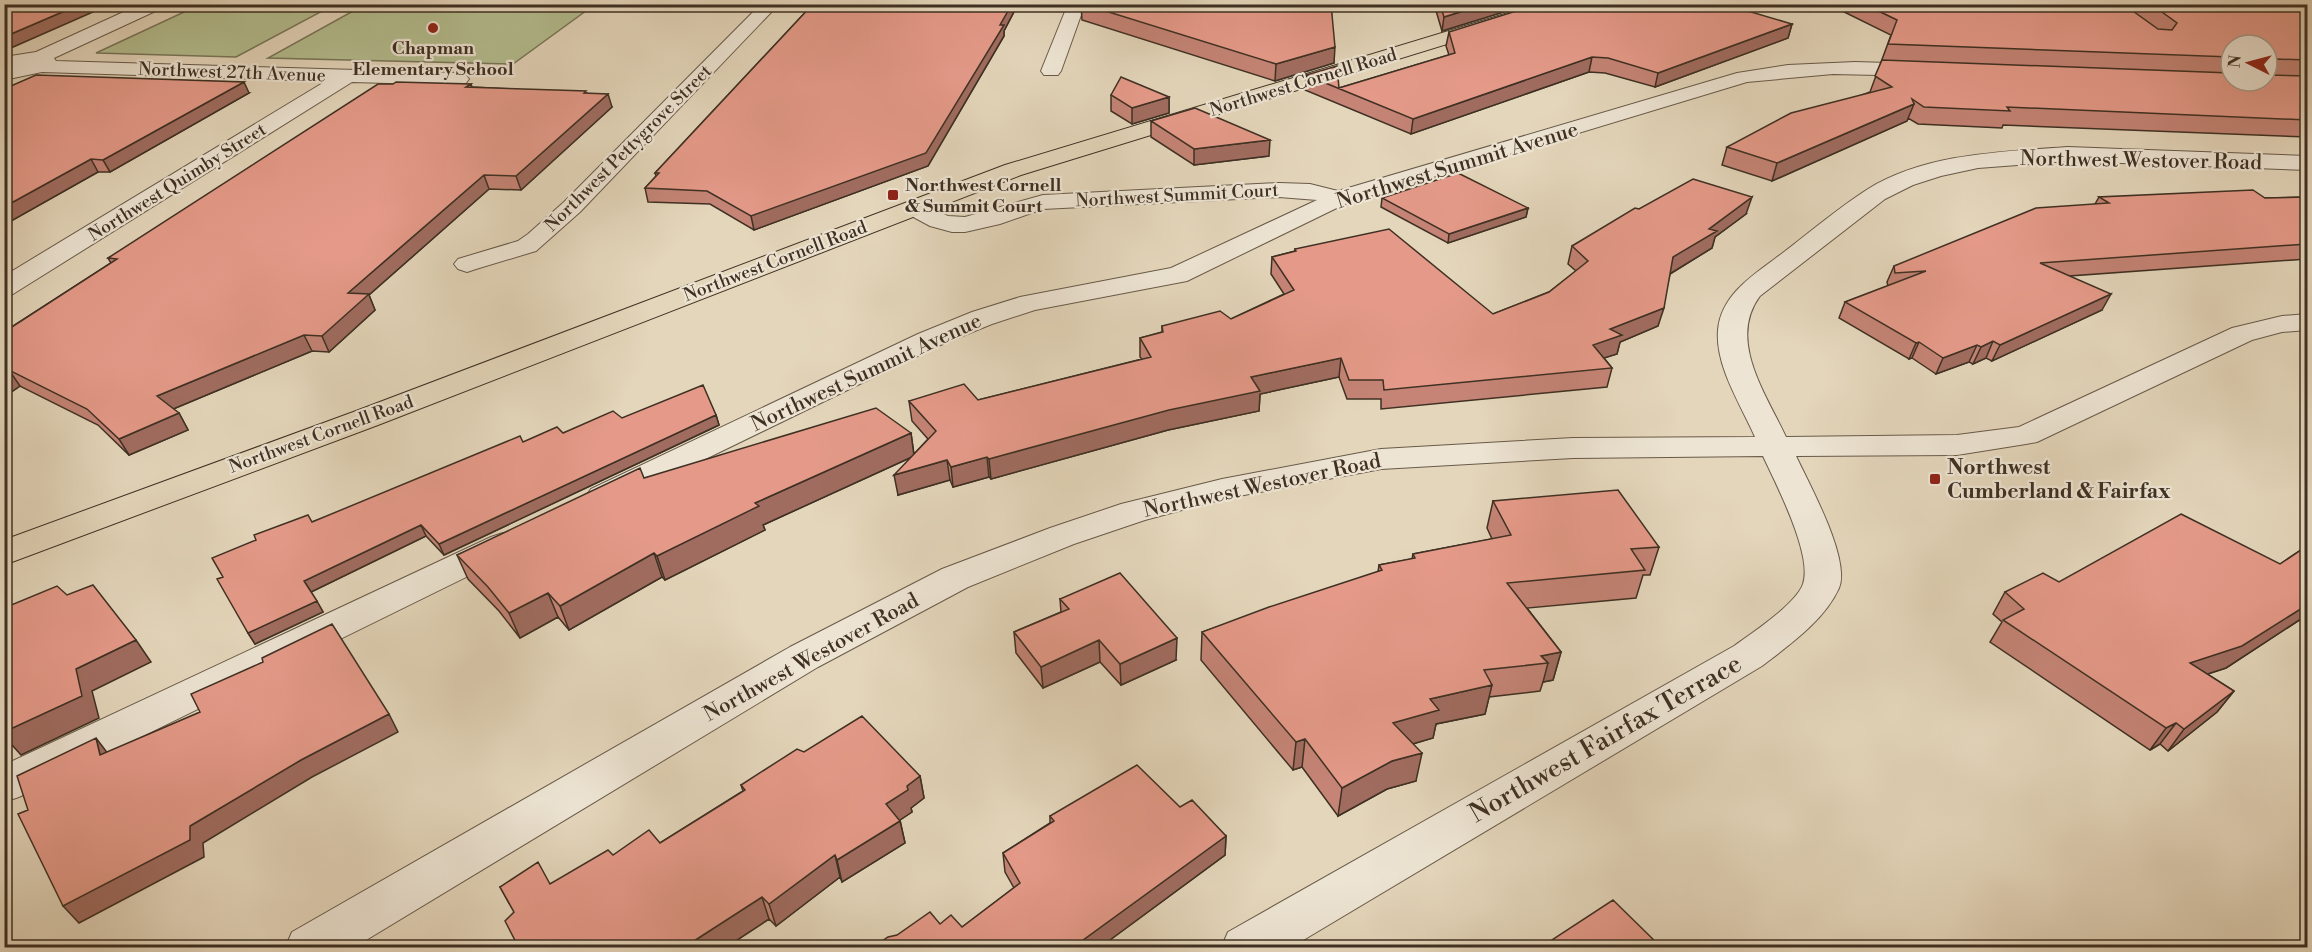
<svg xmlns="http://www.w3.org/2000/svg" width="2312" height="952" font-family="'Libre Bodoni',serif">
<rect width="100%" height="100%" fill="#e4d6bb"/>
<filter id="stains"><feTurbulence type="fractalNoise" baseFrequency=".00333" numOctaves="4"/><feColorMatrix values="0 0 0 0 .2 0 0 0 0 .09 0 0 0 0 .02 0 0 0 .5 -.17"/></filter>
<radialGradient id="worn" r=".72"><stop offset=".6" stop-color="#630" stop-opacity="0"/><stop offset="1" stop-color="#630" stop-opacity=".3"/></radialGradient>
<path fill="#b4be90" stroke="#79775a" stroke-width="1.5" d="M199 5H211L328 8 236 57 96 53Z
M364 5V4L594 5 513 64 268 58Z"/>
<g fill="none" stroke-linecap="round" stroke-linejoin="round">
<g stroke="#685a49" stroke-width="2">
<path id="minor" d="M141 4H164L162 8 54 58 56 61 459 73 466 75 469 79 466 83 459 85 352 82 13 294 4 296V276L326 81 42 72 4 80V57L36 52Z
M761 4H779L580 212 536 251 476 269 467 272 458 269 454 264 458 259 518 241 528 234 564 202Z
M1068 4H1085L1061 71 1058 75H1044L1041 71Z
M1855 62 1923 64 1930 66 1933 70 1930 74 1923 76 1833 74 1747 82 1347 203 1187 281 1035 310 992 324 938 346 615 503 603 507 591 503 586 496 591 489 918 334 972 312 1020 297 1171 268 1317 200 1279 197 1043 209 1000 224 965 232H952L930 226 906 213 902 208 906 203 914 201 948 216 965 217 1043 195 1279 183 1310 184 1338 191 1737 73 1788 65Z
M2068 147 2308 156V170L2068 161 1978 168 1941 176 1913 185 1885 199 1760 296C1727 340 1766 394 1786 437L1957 435 2019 427 2232 328 2282 316 2308 314V330L2282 332 2252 340 2037 442 2026 444 1957 455 1796 456C1809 484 1851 559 1839 588 1824 621 1789 645 1762 666L1290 948H1221L1228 932 1734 646C1752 633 1796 604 1803 584 1813 555 1776 484 1763 456L1573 458 1381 469 1223 499 1145 520 1074 544 968 587 818 667 353 948H285L292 932 790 647 942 569 1050 528 1121 504 1222 479 1381 449 1573 438 1755 437C1741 405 1715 366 1718 330 1721 294 1755 274 1780 255 1809 233 1838 208 1868 189 1927 153 2002 152 2068 147Z
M503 533 515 537 521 545 515 553 19 797 4 802V765L491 537Z"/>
</g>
<g stroke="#3e3023" stroke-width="2">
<path id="major" d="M1538 4H1566L1564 8 1021 175 378 425 4 565V540L356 411 1005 165Z"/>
</g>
<use href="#minor" fill="#ede4d3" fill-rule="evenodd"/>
<use href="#major" fill="#e4d6bb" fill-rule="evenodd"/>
</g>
<path fill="#c58476" stroke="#3e3023" stroke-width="1.5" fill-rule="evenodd" d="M813 4H1018L1004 31V36L928 166 754 230 710 204 648 202 645 188 656 176 655 173Z
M1081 4H1331L1334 63 1275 81 1082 20Z
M1434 4H1529L1442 31Z
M1828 4H2307V137L2003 125 2002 128 1918 124 1908 118 1907 121 1772 181 1722 165 1727 147 1870 92 1891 35ZM2231 45H2267V81H2231Z
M1792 24 1788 38 1655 87 1605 73 1589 72 1411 134 1305 90 1306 75 1339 88 1449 55 1446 46 1449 32Z
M471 84 472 87 587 93 612 107 521 190 489 189 369 295 375 310 329 352 312 351 173 409 179 413 188 430 129 455 98 425 20 386 4 397V332L111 263 108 258Z
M4 89 249 93 110 172H98L4 225Z
M1111 95 1169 97V113L1132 124 1111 111Z
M1151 121 1269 156 1194 165 1151 137Z
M2099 197 2265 198 2307 197V259L2070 276 2102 310 1992 361 1986 358 1973 364 1969 362 1936 374 1912 358 1909 359 1839 318 1845 302 1888 286 1887 282 1894 266 2095 204Z
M1382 198 1528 208 1526 217 1448 243 1381 207Z
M1639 209 1746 214 1715 237 1712 248 1670 274 1658 326 1620 342 1617 354 1604 358 1612 368 1607 387 1381 409V399H1347L1339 377 1260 394 1259 411 1168 430 991 479 989 477 953 487 950 480 898 495 912 457 763 525 765 530 665 580 662 577 569 630 558 617 520 638 499 611 468 579 457 555 644 478 911 433 914 454 928 439 912 421 909 401 978 400 1142 359 1140 357V338L1162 332V326L1231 319 1284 294 1271 274 1272 257 1295 251V249L1493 314 1549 292 1576 271 1568 264 1572 246Z
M716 415 719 425 444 555 426 536 311 592 323 612 255 644 248 633 223 577 312 522 563 433 622 418Z
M1493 501 1659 547 1650 575H1643L1636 598 1527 608 1561 652 1553 680 1543 682 1540 691 1489 697 1485 714 1436 724 1433 738 1413 744 1416 781 1387 789 1338 816 1302 767 1293 770 1201 660 1202 632 1378 572 1379 565 1412 559 1413 554 1492 539 1487 528Z
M2307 546V615L2226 668 2207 674 2234 691 2217 712 2168 751 2160 744 2150 750 1990 642 2002 622 1993 614 2005 592 2059 582 2280 564Z
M1060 599 1176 660 1121 685 1100 662 1043 688 1016 653 1014 632 1061 612Z
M920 776 924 798 911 808 912 812 900 820 905 843 842 882 840 877 776 926 769 919 725 948H519L514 912 500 887 550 884 613 855 660 843 743 791 741 785Z
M1180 807 1226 836 1225 855 1099 948H872L940 924 962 927 1014 888 1005 872 1003 853 1050 823V816Z"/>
<path fill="#a06c60" stroke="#3e3023" stroke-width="1.5" d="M81 4H111L4 51V37Z
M1012 4H1018L1004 31V36L928 166 754 230 751 216Z
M1486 4H1529L1442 31 1444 17Z
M1792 24 1788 38 1655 87 1658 73Z
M1335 47 1334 63 1275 81 1276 64Z
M1592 57 1589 72 1411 134 1413 119Z
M244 82 249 93 110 172 103 160Z
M608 94 612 107 521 190 516 176Z
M1169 97V113L1132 124V108Z
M1914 104 1907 121 1772 181 1777 163Z
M1270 140 1269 156 1194 165V149Z
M91 159 98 172 4 225V207Z
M484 175 489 189 369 295 375 310 329 352 322 336 348 293Z
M1752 197 1746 214 1715 237 1712 248 1668 275 1673 257 1709 229Z
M1528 208 1526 217 1448 243 1449 234Z
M2111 294 2102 310 1992 361 2000 345Z
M1664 308 1658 326 1620 342 1617 354 1588 363 1593 345 1610 329Z
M304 335 312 351 166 412 157 396Z
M1993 341 1986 358 1973 364 1981 347Z
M1919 342 1912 358 1909 359 1916 343Z
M1977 345 1969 362 1936 374 1943 358Z
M1341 358 1339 377 1260 394 1259 411 1168 430 991 479 989 459 1251 377Z
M9 370 20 386 4 397V373Z
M179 413 188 430 129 455 119 439Z
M716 415 719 425 444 555 439 544Z
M911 433 914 456 763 525 765 530 665 580 657 556 755 503Z
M987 457 989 477 953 487 951 467Z
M947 460 950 480 898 495 894 475Z
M421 525 426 536 311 592 304 581Z
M654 553 662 577 569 630 560 606Z
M548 593 558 617 520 638 509 613Z
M317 601 323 612 255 644 248 633Z
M2307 605V615L2226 668 2174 685 2190 663Z
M1177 638 1176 660 1121 685 1120 664Z
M136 640 151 662 92 691 99 718 21 755 4 736V732L76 669Z
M1099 640 1100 662 1043 688 1041 667Z
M1561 652 1553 680 1543 682 1548 663 1541 656Z
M1492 685 1485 714 1436 724 1433 738 1388 751 1393 723 1430 699Z
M2234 691 2217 712 2168 751 2184 729Z
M389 714 398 732 312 777 203 843 204 857 79 923 63 906 190 826 301 760Z
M2176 723 2160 744 2150 750 2166 728Z
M96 738 109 755H100Z
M1305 739 1302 767 1293 770 1296 742Z
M1422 753 1416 781 1387 789 1338 816 1342 788 1392 761Z
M920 776 924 798 911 808 912 812 891 826 886 804 907 786Z
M900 821 905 843 842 882 837 860Z
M1226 836 1225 855 1099 948H1072Z
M835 855 840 877 776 926 769 904Z
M762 897 769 919 725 948H683Z"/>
<path fill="#e59a89" stroke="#3e3023" stroke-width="1.5" d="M4 4H81L4 37Z
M813 4H1012L1000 25H1004L926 153 751 216 707 191 645 188 659 173H655Z
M1083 4H1331L1335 47 1276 64Z
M1440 4H1486L1444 17Z
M1539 4H1724L1792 24 1658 73 1608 58 1592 57 1413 119 1306 75 1337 66 1339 88 1455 53 1449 32Z
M1864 4H2123L2158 29 2172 30 2177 23 2151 4H2307V60L2276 59 2274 63H2267V45H2231V57L1888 44 1897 20Z
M1882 60 2231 73V81H2267V75L2307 76V120L2007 107 2010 111 1924 107 1912 99 1914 104 1777 163 1727 147 1791 113 1892 87 1875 76Z
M36 75 244 82 103 160 91 159 4 207V89Z
M1121 77 1169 97 1132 108 1111 95Z
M396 82 471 84 466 87 586 91 584 93 608 94 516 176 484 175 348 293 369 294 322 336 304 335 157 396 179 413 119 439 87 409 9 370 4 373V332L117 259 108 258 378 84H393Z
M1195 108 1270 140 1194 149 1151 121Z
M1458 173 1528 208 1449 234 1382 198Z
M1693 179 1752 197 1709 229 1717 231 1673 257 1664 308 1610 329 1622 335 1593 345 1612 368 1384 390 1383 380H1349L1341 358 1251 377 1260 391 1169 410 989 459 987 457 951 467 947 460 894 475 936 431 909 401 964 384 978 400 1151 357 1140 338 1163 332 1162 326 1220 311 1231 319 1294 290 1272 257 1296 251 1295 249 1389 229 1493 314 1549 292 1588 261 1572 246 1635 208 1639 209Z
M2253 190 2265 198 2307 197V244L2040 263 2111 294 2000 345 1993 341 1981 347 1977 345 1943 358 1919 342 1916 343 1845 302 1926 271 1895 273 1894 266 2036 208 2109 203 2099 197Z
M703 385 716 415 439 544 421 525 304 581 317 601 248 633 217 579 223 577 212 558 256 540 254 535 308 515 312 522 520 436 523 442 557 427 563 433 613 411 622 418Z
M876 408 911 433 755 503 759 506 657 556 654 553 560 606 548 593 509 613 488 587 457 555 640 468 644 478Z
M1618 490 1659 547 1631 549 1645 570 1507 583 1561 652 1541 656 1548 663 1484 670 1492 685 1430 699 1439 710 1393 723 1422 753 1392 761 1342 788 1305 739 1296 742 1202 632 1269 607 1382 570 1379 565 1415 558 1413 554 1511 535 1493 501Z
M2181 514 2280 564 2307 546V605L2242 646 2190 663 2234 691 2184 729 2176 723 2166 728 2003 620 2024 609 2005 592 2043 573 2059 582Z
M1120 573 1177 638 1120 664 1099 640 1041 667 1014 632 1069 609 1060 599Z
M93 585 136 640 76 669 82 696 4 732V608L57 586 67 595Z
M332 624 389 714 301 760 190 826V840L63 906 18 814 28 810 17 776 96 738 100 755 200 712 191 694 263 662 262 658Z
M862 716 920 776 907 786 908 790 886 804 900 821 837 860 835 855 769 904 762 897 683 948H519L505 921 514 912 500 887 538 862 550 884 608 850 613 855 649 830 660 843 745 790 741 785 797 749 804 752Z
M1137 765 1180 807 1192 800 1226 836 1072 948H872L888 937 897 935 930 912 940 924 951 915 962 927 1020 883 1003 853 1054 821 1050 816Z
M1613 900 1662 948H1542L1541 947Z"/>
<g fill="#8f2418" stroke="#ede4d3" stroke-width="2">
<circle cx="433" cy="28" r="6"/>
<rect x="887" y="189" width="12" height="12" rx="3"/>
<rect x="1929" y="473" width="12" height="12" rx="3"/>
</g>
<g text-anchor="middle" stroke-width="4.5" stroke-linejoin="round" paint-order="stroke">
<g font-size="18" font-weight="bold" fill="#3e3023" stroke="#ede4d3">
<text x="433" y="54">Chapman<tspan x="433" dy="21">Elementary School</tspan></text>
<text x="905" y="191" text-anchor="start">Northwest Cornell<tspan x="905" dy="21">&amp; Summit Court</tspan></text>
</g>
<g font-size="18" fill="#3e3023" stroke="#ede4d3">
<text transform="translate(232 72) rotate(2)" y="6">Northwest 27th Avenue</text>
<text transform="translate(1303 82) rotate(-17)" y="6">Northwest Cornell Road</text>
<text transform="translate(628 148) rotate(-45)" y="6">Northwest Pettygrove Street</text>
<text transform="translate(177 182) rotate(-32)" y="6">Northwest Quimby Street</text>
<text transform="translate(1177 195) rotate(-3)" y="6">Northwest Summit Court</text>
<text transform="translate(775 261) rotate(-21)" y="6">Northwest Cornell Road</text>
<text transform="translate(321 434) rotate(-20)" y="6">Northwest Cornell Road</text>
</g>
<g font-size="21" fill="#3e3023" stroke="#ede4d3">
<text transform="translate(2141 160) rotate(1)" y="7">Northwest Westover Road</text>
<text transform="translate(1457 165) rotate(-17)" y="7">Northwest Summit Avenue</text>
<text transform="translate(866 372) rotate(-25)" y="7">Northwest Summit Avenue</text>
<text transform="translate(1262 485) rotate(-12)" y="7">Northwest Westover Road</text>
<text transform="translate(811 657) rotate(-29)" y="7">Northwest Westover Road</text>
</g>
<g font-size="21" font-weight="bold" fill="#3e3023" stroke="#ede4d3" text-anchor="start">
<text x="1947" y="474">Northwest<tspan x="1947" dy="24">Cumberland &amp; Fairfax</tspan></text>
</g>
<g font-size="26" fill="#3e3023" stroke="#ede4d3">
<text transform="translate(1605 738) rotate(-30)" y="9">Northwest Fairfax Terrace</text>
</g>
</g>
<rect width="2312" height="952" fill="none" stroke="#e4d6bb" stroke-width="24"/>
<rect x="6" y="6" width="2300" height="940" fill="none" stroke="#3e3023" stroke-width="3"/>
<rect x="12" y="12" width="2288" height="928" fill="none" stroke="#3e3023" stroke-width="1.5"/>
<g transform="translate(2249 63) rotate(276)"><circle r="28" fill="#ede4d3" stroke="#a79c8d" stroke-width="1.5"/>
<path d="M0-4.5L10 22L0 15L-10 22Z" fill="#8f2418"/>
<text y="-9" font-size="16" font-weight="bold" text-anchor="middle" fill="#3e3023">N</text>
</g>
<rect width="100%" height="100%" filter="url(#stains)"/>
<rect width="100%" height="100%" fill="url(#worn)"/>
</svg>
